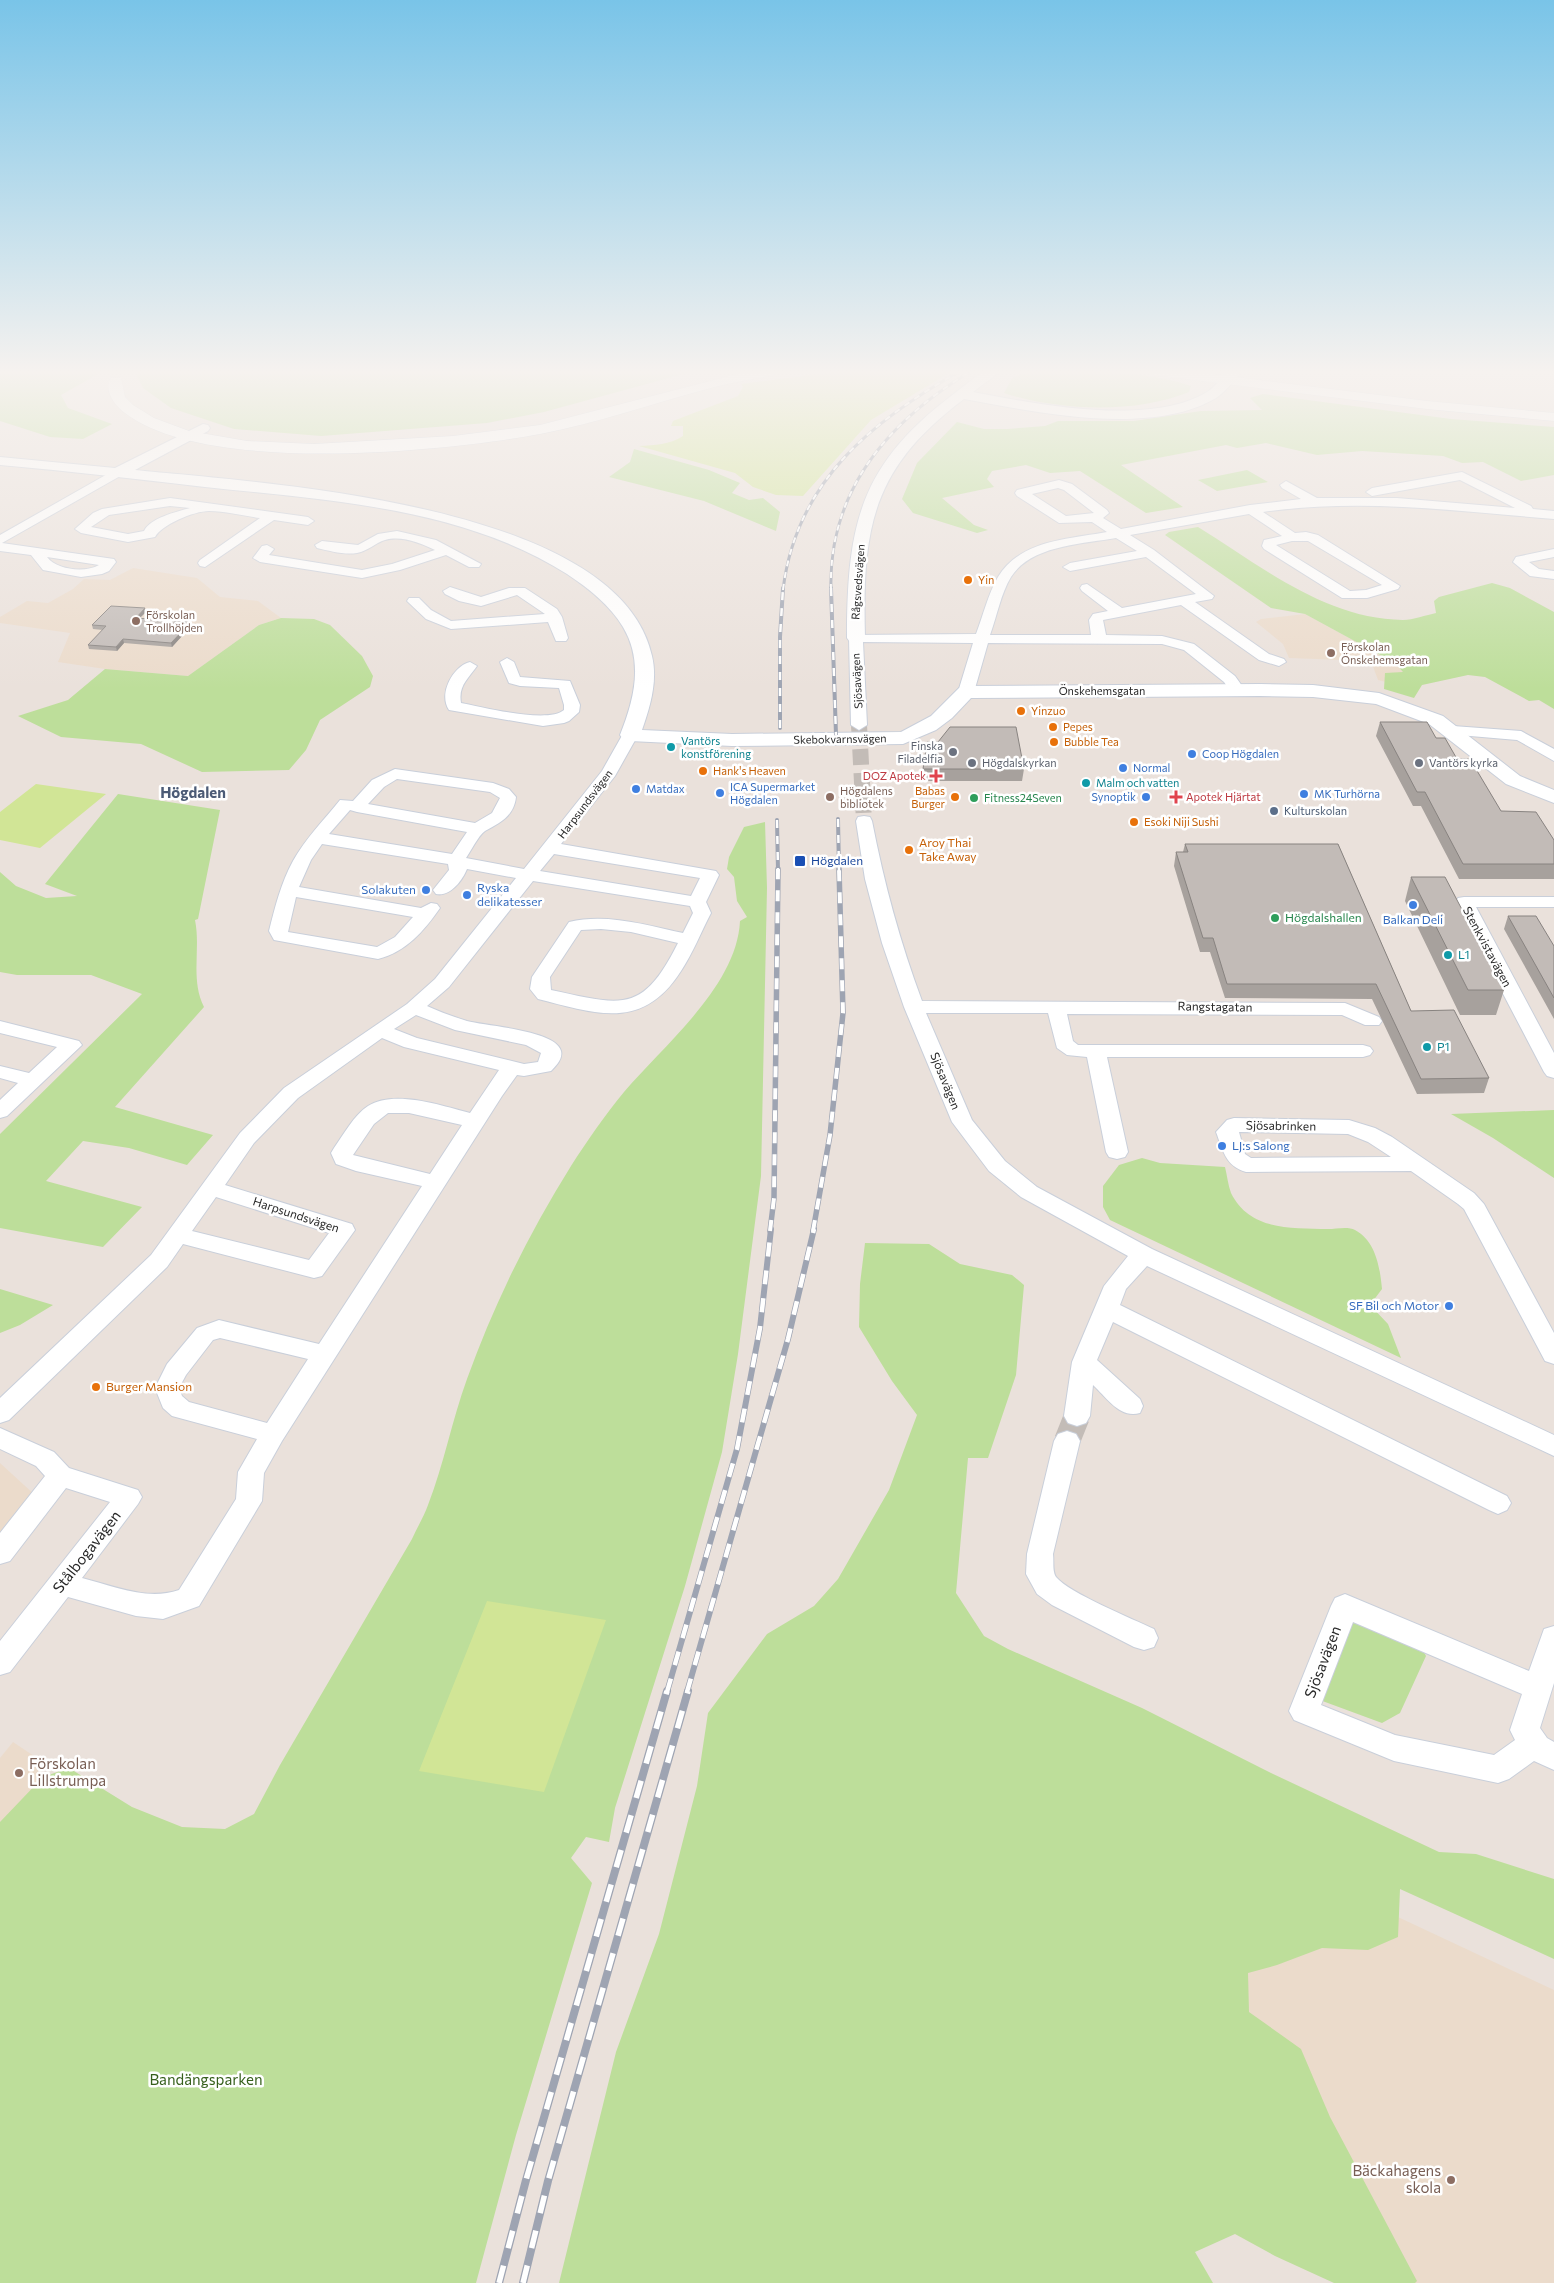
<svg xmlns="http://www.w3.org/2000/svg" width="1554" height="2283" font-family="Commissioner,sans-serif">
<rect width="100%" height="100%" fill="#eae1db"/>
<path fill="#ebdbcb" d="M133 568 197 578 220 597 258 601 281 618 259 625 188 676 105 669 58 662 70 633 0 623V617L27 601 48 603 73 589 84 579 110 580Z
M1305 614 1395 663 1404 672 1386 682 1378 680 1371 661 1289 658 1283 644 1256 622 1261 619Z
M0 1463 36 1496 0 1540Z
M13 1742 37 1758 39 1787 0 1828V1758Z
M1383 1910 1554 1990V2283H1410L1240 2021 1233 1976Z"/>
<path fill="#bdde9a" d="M0 370H101L98 374 61 395 68 408 112 424 83 439 50 437 0 421Z
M134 370H698L544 412 487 423 321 436 234 429 171 408 143 388Z
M1034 370C1083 371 1145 370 1191 386L1189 392C1135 414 1059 411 1004 393L1012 378Z
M1263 394 1451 419 1554 427V475L1521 481 1483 462 1462 463 1443 456 1362 451 1317 455 1266 443 1237 448 1226 445 1121 465 1183 507 1146 513 1080 471 1050 473 1026 465 992 471 987 479 994 487 942 498 974 525 988 530 977 533 913 513 902 499 917 463 957 422 984 429H1007L1045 426 1058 421H1134L1201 411 1262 410 1250 398Z
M634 449 709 470 740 483 732 493 749 500 763 498 780 512 776 531 704 501 609 477 630 462Z
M1247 470 1268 482 1217 491 1198 480Z
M1198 527C1261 566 1325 619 1403 620 1413 620 1426 615 1436 613L1434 601 1439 597 1492 583 1510 588 1554 612V709L1539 700 1529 701 1485 677 1468 675 1422 685 1414 698 1384 689 1385 673 1403 672 1395 663 1305 614 1271 608 1165 535 1169 532Z
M281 618 314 619 330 625 362 656 373 676 370 687 320 720 306 750 289 770 202 772 141 744 61 737 18 716 68 700 105 669 188 676 259 625Z
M118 794 220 810 198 919 195 920C201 949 190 979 204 1007L115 1107 213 1135 187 1165 129 1148 83 1141 46 1181 142 1207 103 1247 0 1228V1134L142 994 91 975H17L0 972V872L16 886 46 898 77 896 45 884Z
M765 822 767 888 761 1176 738 1354 722 1452 685 1586 615 1808 609 1842 586 1837 571 1858 592 1883 516 2135 476 2283H0V1822L43 1777 69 1768 132 1807 182 1827 225 1829 254 1814 280 1765 412 1539C417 1528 424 1516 428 1505 444 1464 452 1420 467 1379 494 1304 529 1233 571 1166 587 1141 605 1115 624 1092 664 1045 737 986 740 921L747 917 737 901 734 877 727 869 729 857 744 827Z
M1554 1110V1178L1493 1138 1451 1114Z
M1142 1158 1160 1163 1225 1167C1227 1175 1228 1185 1231 1193 1250 1231 1291 1228 1328 1229 1336 1229 1348 1226 1355 1230 1376 1241 1380 1268 1382 1289L1370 1305 1388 1324 1401 1358 1110 1220 1103 1207V1186L1119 1165Z
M865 1243 929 1244 960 1264 1012 1275 1024 1285 1016 1375 988 1458H968L956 1593 984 1636 1008 1649 1142 1708 1271 1773 1439 1852 1476 1854 1554 1879V1959L1400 1889 1398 1937 1368 1950 1322 1948 1277 1965 1248 1973 1249 2012 1301 2049 1330 2117 1417 2281 1415 2283H1334L1275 2256 1235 2234 1195 2252 1213 2283H559L616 2052 659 1934 697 1786 708 1713 767 1634 814 1606 838 1579 889 1490 917 1415 892 1381 859 1327 860 1284Z
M0 1289 53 1305 20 1325 0 1333Z
M1353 1613 1419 1643 1426 1656 1400 1713 1382 1723 1317 1699Z"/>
<path fill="#d1e596" d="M954 370 871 420 803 496 776 495 753 487 735 473 639 446C655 445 669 445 683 436V426H671L673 421 738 396 743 387 741 384 842 371Z
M36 784 106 794 40 848 0 840V812Z
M487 1601 606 1620 544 1792 419 1771Z"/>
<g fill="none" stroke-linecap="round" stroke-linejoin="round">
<path stroke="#c3bcb7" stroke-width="16" stroke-dasharray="16 8" stroke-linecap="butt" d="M859 725 864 821"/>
<path stroke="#c3bcb7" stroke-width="26" stroke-dasharray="26 12" stroke-linecap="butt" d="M1067 1441 1077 1416"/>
<g stroke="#c9cfda" stroke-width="2">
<path id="minor" d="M118 468 122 469 124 472 122 475 2 543 114 559 116 562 109 571 102 574 81 577 43 570 31 555 0 551V535ZM47 557 99 565C85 573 57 570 47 557Z
M1462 472 1531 506 1533 509 1554 511V519C1455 511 1362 498 1263 512L1295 533 1306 532 1318 535 1400 586 1398 589 1367 598H1342L1264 549 1262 546 1264 540 1282 536 1249 514 1130 535 1154 550 1214 596 1212 599 1195 602 1269 654 1284 659 1286 662 1279 666 1259 660 1181 605 1103 620 1106 635 1162 636 1194 644 1235 676 1245 690 1242 693H1232L1224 682 1184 650 1162 644 988 643 974 692 966 697 958 692 973 643 863 642 867 725 859 730 851 725 849 638 851 635 976 634C983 616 988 594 998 577 1020 540 1069 539 1107 532L1092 522 1059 523 1017 496 1015 493 1017 490 1059 480 1072 484 1107 510 1109 513 1103 518 1121 529 1250 505 1301 499 1282 488 1280 485 1286 481 1317 498H1397L1515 508 1460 480 1372 496 1366 492 1372 488ZM1058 488 1064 490 1094 513 1066 516 1032 494ZM1116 538 1137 551 1070 563 1063 567 1070 571 1146 557 1196 594 1122 608 1087 584 1082 585 1080 588 1082 591 1108 611 1093 614 1089 620 1091 635H990C997 616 1001 593 1011 577 1031 545 1083 544 1116 538ZM1292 541H1308L1382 585 1366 590 1350 591 1276 545Z
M170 498 308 517 314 521 308 525 274 520 205 567 200 566 198 563 200 560 260 518C244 516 226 511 209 511 194 511 161 525 155 537L128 542 81 533 75 529 93 513 102 509ZM170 506 190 508C176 512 150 518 144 531L128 534 91 527 109 515Z
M397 531 436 540 481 564 479 567H469L446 555 400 570 362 578 260 562 253 558 262 546 267 545 274 549 269 555 362 570 392 564 435 550C421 543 401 535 385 540 375 543 368 551 357 553 344 555 330 551 317 548L315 545 322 541 358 545 378 534Z
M1554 549V557L1529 562 1539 569 1554 571V579L1530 576 1513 562 1516 557Z
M450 587 481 597 509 588H525L557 609 562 617 568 638 566 641H556L548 622 451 629 426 619 407 601 409 598H419L431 610 451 621 545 614 517 595 481 606 459 601 445 594 443 591Z
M507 658 514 662 520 677 570 681 580 705 579 712 569 721 564 723 543 726 449 710C438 694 453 666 470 662L477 666C468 679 458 686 461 703 482 707 548 724 564 710V705L559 688 520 686 509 683 500 662Z
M1453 726 1521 731 1554 749V761L1517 740 1447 734 1445 731Z
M630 730 638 735 615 776 561 844 716 871 719 875 706 902 711 913C701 932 693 953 681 971 643 1031 597 1014 538 999L530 989 532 977 569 922C607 913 645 925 683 933L693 913 690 906 533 881 449 987 427 1006C440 1012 454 1017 467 1021 485 1026 556 1030 561 1051 563 1059 556 1066 551 1071L524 1076 517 1075 502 1096 282 1441 264 1473 262 1501 199 1606 163 1619 136 1616 68 1597 10 1672 0 1675V1641L110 1502 66 1488 10 1561 0 1564V1533L45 1476 36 1466 0 1449V1428L54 1452 69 1468 138 1490 142 1497 138 1504 82 1578C114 1586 147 1601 179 1590L236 1499 238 1472 257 1439 172 1416 163 1408 155 1388 167 1364 197 1328 219 1320 319 1344 422 1186 356 1171 336 1164 331 1153 334 1148C344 1134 354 1115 368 1106 394 1089 443 1106 470 1113L499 1070 404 1047 382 1038 298 1098 254 1143 225 1185 352 1224 355 1230 322 1276 314 1278 183 1244 167 1267 9 1420 0 1423V1398L151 1255 240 1133 284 1088 407 1004 435 979 516 878 467 869C462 881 450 897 436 894L433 890 449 870 448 864 322 844 311 860 299 887 421 908 431 903 437 904 440 908C424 931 406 952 378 959L274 940 269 931C275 907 281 883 293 861 305 839 324 820 340 800L353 801 372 780 395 769 493 783 509 789 516 797C514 816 500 823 485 831 478 836 471 851 466 858L524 869 602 771 624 732ZM397 779 490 792 500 798 492 813 475 823 368 804 384 787ZM350 810 357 812 467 832 452 854 329 834ZM554 854 700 878 691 896 540 871ZM296 897 413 917 395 937 377 947 288 932ZM601 929 631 932 678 943C642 1015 622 1005 551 990L550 977 581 930ZM416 1015 455 1030 526 1045 541 1053 538 1062 524 1064 417 1038 394 1029ZM388 1113H409L462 1125 430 1174 353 1155 374 1124ZM216 1197 329 1233 309 1260 192 1231ZM220 1338 308 1359 267 1423 189 1402 182 1396 179 1388 186 1375 213 1340Z
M864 816 870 817 872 821C884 883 900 942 922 1001L1345 1003 1379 1017 1382 1021 1379 1025H1365L1342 1015 1067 1014 1073 1041 1078 1045H1363L1370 1047 1373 1051 1370 1055 1363 1057H1107L1128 1152 1125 1157 1117 1159 1109 1157 1106 1152 1087 1057 1067 1055 1057 1048 1048 1013H926L972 1120 1005 1161 1037 1187 1152 1249 1554 1435V1456L1147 1266 1126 1289 1120 1305 1507 1496 1511 1503 1507 1510 1498 1514 1489 1510 1113 1322 1097 1360 1140 1399 1143 1406 1140 1413C1120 1419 1107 1398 1093 1385L1090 1416 1086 1423 1077 1426 1068 1423 1064 1416 1072 1362 1104 1286 1128 1256 1021 1197 989 1171 952 1122 904 1007 882 943 865 879 856 821 858 817Z
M1464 897H1554V907H1476L1554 1053V1078L1547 1076 1544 1072 1455 902 1458 898Z
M0 1021 79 1041 82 1045 7 1116 0 1118V1100L18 1083 0 1078V1066L29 1073 57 1047 0 1033Z
M1234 1118 1349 1120 1375 1128 1392 1137 1474 1193 1484 1204 1554 1333V1364L1545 1361 1464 1209 1458 1204 1411 1171 1246 1172C1225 1166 1223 1150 1216 1132L1227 1120ZM1239 1132 1348 1134 1368 1142 1391 1157 1251 1158 1245 1154Z
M1067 1431 1076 1434 1080 1441 1053 1554C1054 1561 1052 1571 1056 1577 1069 1593 1133 1619 1154 1629L1158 1638 1154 1647 1144 1650 1134 1647 1052 1605 1037 1594 1026 1574 1027 1554 1054 1441 1058 1434Z
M1345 1594 1529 1671 1544 1629 1554 1626V1683L1540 1728 1547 1738 1554 1742V1770L1534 1761 1509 1779 1498 1783 1394 1761 1294 1720 1289 1711 1331 1606 1335 1598ZM1353 1622 1522 1694 1510 1730 1515 1740 1494 1755 1395 1735 1321 1705Z"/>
</g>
<g stroke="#c9cfda" stroke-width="2">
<path id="tertiary" d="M986 370H1002L973 392C1036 404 1150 427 1207 392 1215 387 1222 377 1228 370H1236L1240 373C1234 381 1224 393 1216 398 1151 437 1035 412 964 399 872 468 862 527 865 638L862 642H850L847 638C847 523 860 464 955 393 965 385 975 377 986 370Z
M203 424 208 425 210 428 208 431 135 470C261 483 618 502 652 656 658 681 650 707 642 730L732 734 901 732 931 716 959 688 966 686 1260 684 1313 685 1379 693 1443 716 1520 776 1554 790V803L1506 784 1429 724 1376 704 1313 697 1260 696 971 698 952 718 936 730 903 744 732 746 630 741 623 739 620 735C634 700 644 662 623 627 610 605 588 588 567 574 462 507 326 500 205 487 136 479 68 471 0 465V457L115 468Z"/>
</g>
<g stroke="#c9cfda" stroke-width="1">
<path id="secondary" d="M753 370H783L781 373C756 379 732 382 707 389 651 404 597 423 540 434 442 452 206 475 125 413 115 406 103 390 111 378H121L125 397 133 405 154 418 189 431 247 441 314 444 453 436 540 425Z
M1140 370H1179L1427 401 1554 413V421L1427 409 1147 374Z"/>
</g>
<use href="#minor" fill="#fff" fill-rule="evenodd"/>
<use href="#tertiary" fill="#fff" fill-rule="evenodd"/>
<use href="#secondary" fill="#fff" fill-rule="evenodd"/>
<g stroke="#9ea4b2" stroke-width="3">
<path id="rail-far4" d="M783 590C796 481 873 420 962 370
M831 590C828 488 891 419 973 370"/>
</g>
<g stroke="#9ea4b2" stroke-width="4">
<path id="rail-far3" d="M831 588 836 735
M780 728V637L783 588
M838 819 839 871
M777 820 778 871"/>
</g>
<g stroke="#9ea4b2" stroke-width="5.5">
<path id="rail-far2" d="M770 1231 774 1198 778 869
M813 1231 830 1135 843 1013 839 869"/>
</g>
<g stroke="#9ea4b2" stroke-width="6">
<path id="rail-far1" d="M667 1692 737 1449 760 1328 771 1229
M687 1692 788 1339 814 1229"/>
</g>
<g stroke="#9ea4b2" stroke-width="8">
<path id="rail" d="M499 2283 526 2180 667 1691
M523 2283 548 2181 688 1691"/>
</g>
<use href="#rail-far4" stroke="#fff" stroke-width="2" stroke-dasharray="6" stroke-linecap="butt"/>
<use href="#rail-far3" stroke="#fff" stroke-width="2.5" stroke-dasharray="8" stroke-linecap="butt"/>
<use href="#rail-far2" stroke="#fff" stroke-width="4" stroke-dasharray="11" stroke-linecap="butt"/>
<use href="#rail-far1" stroke="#fff" stroke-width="4.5" stroke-dasharray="14" stroke-linecap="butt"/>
<use href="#rail" stroke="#fff" stroke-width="5.5" stroke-dasharray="18" stroke-linecap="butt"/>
</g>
<path fill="#a7a19d" d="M146 612 140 618 192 625 172 647 124 643 117 651 89 649 88 645 103 630 93 629 92 625Z
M1380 722 1436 738 1457 759 1501 811 1554 840V879H1459L1421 806H1413L1376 736Z
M923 769H1024L1022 781H923Z
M1185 844H1338L1411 1011 1489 1078 1484 1093 1417 1094 1372 999 1225 998 1210 952H1200L1174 866 1176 852H1183Z
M1411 877 1504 990 1496 1015H1460L1405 901Z
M1508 916 1554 946V1019L1504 929Z"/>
<path fill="#888380" d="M145 608 146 612 136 621V618Z
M191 622 192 625 172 647 171 643Z
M123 639 124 643 117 651 116 647Z"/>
<path fill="#c2bbb7" stroke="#888380" d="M111 606 145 608 136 618 191 622 171 643 123 639 116 647 88 645 106 626 92 625Z
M1380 722H1427L1436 738H1445L1457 759H1470L1501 811 1536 812 1554 840V864H1463L1425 792H1417Z
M950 727H1016L1024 769H923L927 742H938Z
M1185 844H1338L1411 1011 1454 1010 1489 1078 1421 1079 1376 984H1227L1213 938H1203L1176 852H1188Z
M1411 877H1445L1504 990H1468Z
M1508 916H1536L1554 946V998Z"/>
<linearGradient id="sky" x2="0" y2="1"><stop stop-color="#79c4e8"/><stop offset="0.54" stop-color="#f6f2ef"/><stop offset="1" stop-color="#f6f2ef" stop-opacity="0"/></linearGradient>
<rect width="1554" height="689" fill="url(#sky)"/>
<g fill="#e8710a" stroke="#fff" stroke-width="2">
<circle cx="968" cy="580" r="5"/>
<circle cx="1021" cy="711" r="5"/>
<circle cx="1053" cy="727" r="5"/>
<circle cx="1054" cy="742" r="5"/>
<circle cx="703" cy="771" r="5"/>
<circle cx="955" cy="797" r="5"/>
<circle cx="1134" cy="822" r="5"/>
<circle cx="909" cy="850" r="5"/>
<circle cx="96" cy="1387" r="5"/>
</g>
<g fill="#8d6e63" stroke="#fff" stroke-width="2">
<circle cx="136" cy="621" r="5"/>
<circle cx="1331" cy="653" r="5"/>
<circle cx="830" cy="797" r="5"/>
<circle cx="19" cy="1773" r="5"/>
<circle cx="1451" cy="2180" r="5"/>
</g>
<g fill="#0f9aa8" stroke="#fff" stroke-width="2">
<circle cx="671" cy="747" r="5"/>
<circle cx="1086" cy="783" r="5"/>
<circle cx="1448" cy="955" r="5"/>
<circle cx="1427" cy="1047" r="5"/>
</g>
<g fill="#6b7280" stroke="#fff" stroke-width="2">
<circle cx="953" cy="752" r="5"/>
<circle cx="972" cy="763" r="5"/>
<circle cx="1419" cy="763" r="5"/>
</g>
<g fill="#3f7fe0" stroke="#fff" stroke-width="2">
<circle cx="1192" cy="754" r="5"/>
<circle cx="1123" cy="768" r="5"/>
<circle cx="636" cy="789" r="5"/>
<circle cx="720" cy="793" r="5"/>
<circle cx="1304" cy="794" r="5"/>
<circle cx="1146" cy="797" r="5"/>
<circle cx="426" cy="890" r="5"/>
<circle cx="467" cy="895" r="5"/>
<circle cx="1413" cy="905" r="5"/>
<circle cx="1222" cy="1146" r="5"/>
<circle cx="1449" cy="1306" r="5"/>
</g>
<g fill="#e0444e" stroke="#fff" stroke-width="2">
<path d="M933.5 768.5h5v5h5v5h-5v5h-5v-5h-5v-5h5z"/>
<path d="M1173.5 789.5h5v5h5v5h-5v5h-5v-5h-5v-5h5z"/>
</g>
<g fill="#2e9e5b" stroke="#fff" stroke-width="2">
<circle cx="974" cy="798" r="5"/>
<circle cx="1275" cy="918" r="5"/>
</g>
<circle fill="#5c6f8a" stroke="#fff" stroke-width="2" cx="1274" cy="811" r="5"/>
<rect fill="#1a4fb4" stroke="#fff" stroke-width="2" x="794" y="855" width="12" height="12" rx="2.5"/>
<g text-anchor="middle" stroke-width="5" stroke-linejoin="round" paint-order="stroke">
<g font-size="11" fill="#c56008" stroke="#fff" text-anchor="start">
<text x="978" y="584">Yin</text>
<text x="1031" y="715">Yinzuo</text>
<text x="1063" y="731">Pepes</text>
<text x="1064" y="746">Bubble Tea</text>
<text x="713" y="775">Hank's Heaven</text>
<text x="945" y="795" text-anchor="end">Babas<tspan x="945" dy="13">Burger</tspan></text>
<text x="1144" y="826">Esoki Niji Sushi</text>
</g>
<g font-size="11" fill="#282828" stroke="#fff">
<text transform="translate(858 582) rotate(-86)" y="4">Rågsvedsvägen</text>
<text transform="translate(857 681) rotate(-93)" y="4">Sjösavägen</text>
<text x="1102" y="695">Önskehemsgatan</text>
<text transform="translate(840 739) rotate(-1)" y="4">Skebokvarnsvägen</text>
<text transform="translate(585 804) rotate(-53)" y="4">Harpsundsvägen</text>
</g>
<g font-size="11" fill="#785e54" stroke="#fff" text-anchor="start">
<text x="146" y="619">Förskolan<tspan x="146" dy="13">Trollhöjden</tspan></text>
<text x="1341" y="651">Förskolan<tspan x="1341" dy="13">Önskehemsgatan</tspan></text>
<text x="840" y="795">Högdalens<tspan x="840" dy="13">bibliotek</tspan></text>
</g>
<g font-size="11" fill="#0d838f" stroke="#fff" text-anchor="start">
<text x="681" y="745">Vantörs<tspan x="681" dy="13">konstförening</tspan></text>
<text x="1096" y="787">Malm och vatten</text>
</g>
<g font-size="11" fill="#5b616d" stroke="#fff" text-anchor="start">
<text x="943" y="750" text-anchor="end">Finska<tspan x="943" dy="13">Filadelfia</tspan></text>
<text x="982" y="767">Högdalskyrkan</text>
<text x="1429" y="767">Vantörs kyrka</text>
</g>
<g font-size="11" fill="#366cbe" stroke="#fff" text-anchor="start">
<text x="1202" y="758">Coop Högdalen</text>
<text x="1133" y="772">Normal</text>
<text x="730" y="791">ICA Supermarket<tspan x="730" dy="13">Högdalen</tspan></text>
<text x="646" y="793">Matdax</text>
<text x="1314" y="798">MK Turhörna</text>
<text x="1136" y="801" text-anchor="end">Synoptik</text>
</g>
<g font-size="11" fill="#be3a42" stroke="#fff" text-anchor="end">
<text x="926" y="780">DOZ Apotek</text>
<text x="1186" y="801" text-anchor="start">Apotek Hjärtat</text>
</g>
<g font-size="11" fill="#27864d" stroke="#fff" text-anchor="start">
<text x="984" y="802">Fitness24Seven</text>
</g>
<g font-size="11" fill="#4e5e75" stroke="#fff" text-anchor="start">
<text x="1284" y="815">Kulturskolan</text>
</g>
<g font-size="12" fill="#c56008" stroke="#fff" text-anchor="start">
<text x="919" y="847">Aroy Thai<tspan x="919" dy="14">Take Away</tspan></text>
<text x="106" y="1391">Burger Mansion</text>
</g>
<g font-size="12" fill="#164399" stroke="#fff" text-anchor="start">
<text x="811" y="865">Högdalen</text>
</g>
<g font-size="12" fill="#366cbe" stroke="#fff" text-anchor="start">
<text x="477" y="892">Ryska<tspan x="477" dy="14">delikatesser</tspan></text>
<text x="416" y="894" text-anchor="end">Solakuten</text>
<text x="1413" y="924" text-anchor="middle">Balkan Deli</text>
<text x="1232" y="1150">LJ:s Salong</text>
<text x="1439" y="1310" text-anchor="end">SF Bil och Motor</text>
</g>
<g font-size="12" fill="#27864d" stroke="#fff" text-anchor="start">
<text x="1285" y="922">Högdalshallen</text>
</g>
<g font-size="12" fill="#282828" stroke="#fff">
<text transform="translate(1487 947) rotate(62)" y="4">Stenkvistavägen</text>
<text transform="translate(1215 1007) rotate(1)" y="4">Rangstagatan</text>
<text transform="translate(945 1081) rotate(68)" y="4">Sjösavägen</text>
<text transform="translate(1281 1126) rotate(1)" y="4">Sjösabrinken</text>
<text transform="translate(296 1215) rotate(18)" y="4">Harpsundsvägen</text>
</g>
<g font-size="12" fill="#0d838f" stroke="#fff" text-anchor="start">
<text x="1458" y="959">L1</text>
<text x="1437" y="1051">P1</text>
</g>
<g font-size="15" font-weight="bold" fill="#4c5b76" stroke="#fff">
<text x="193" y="798">Högdalen</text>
</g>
<g font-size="15" fill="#282828" stroke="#fff">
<text transform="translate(87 1552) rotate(-52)" y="5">Stålbogavägen</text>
<text transform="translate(1323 1662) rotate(-69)" y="5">Sjösavägen</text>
</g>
<g font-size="15" fill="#785e54" stroke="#fff" text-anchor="start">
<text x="29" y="1769">Förskolan<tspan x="29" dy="17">Lillstrumpa</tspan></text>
<text x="1441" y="2176" text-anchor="end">Bäckahagens<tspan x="1441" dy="17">skola</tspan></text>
</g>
<g font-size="15" fill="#37601d" stroke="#fff">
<text x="206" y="2085">Bandängsparken</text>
</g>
</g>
</svg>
